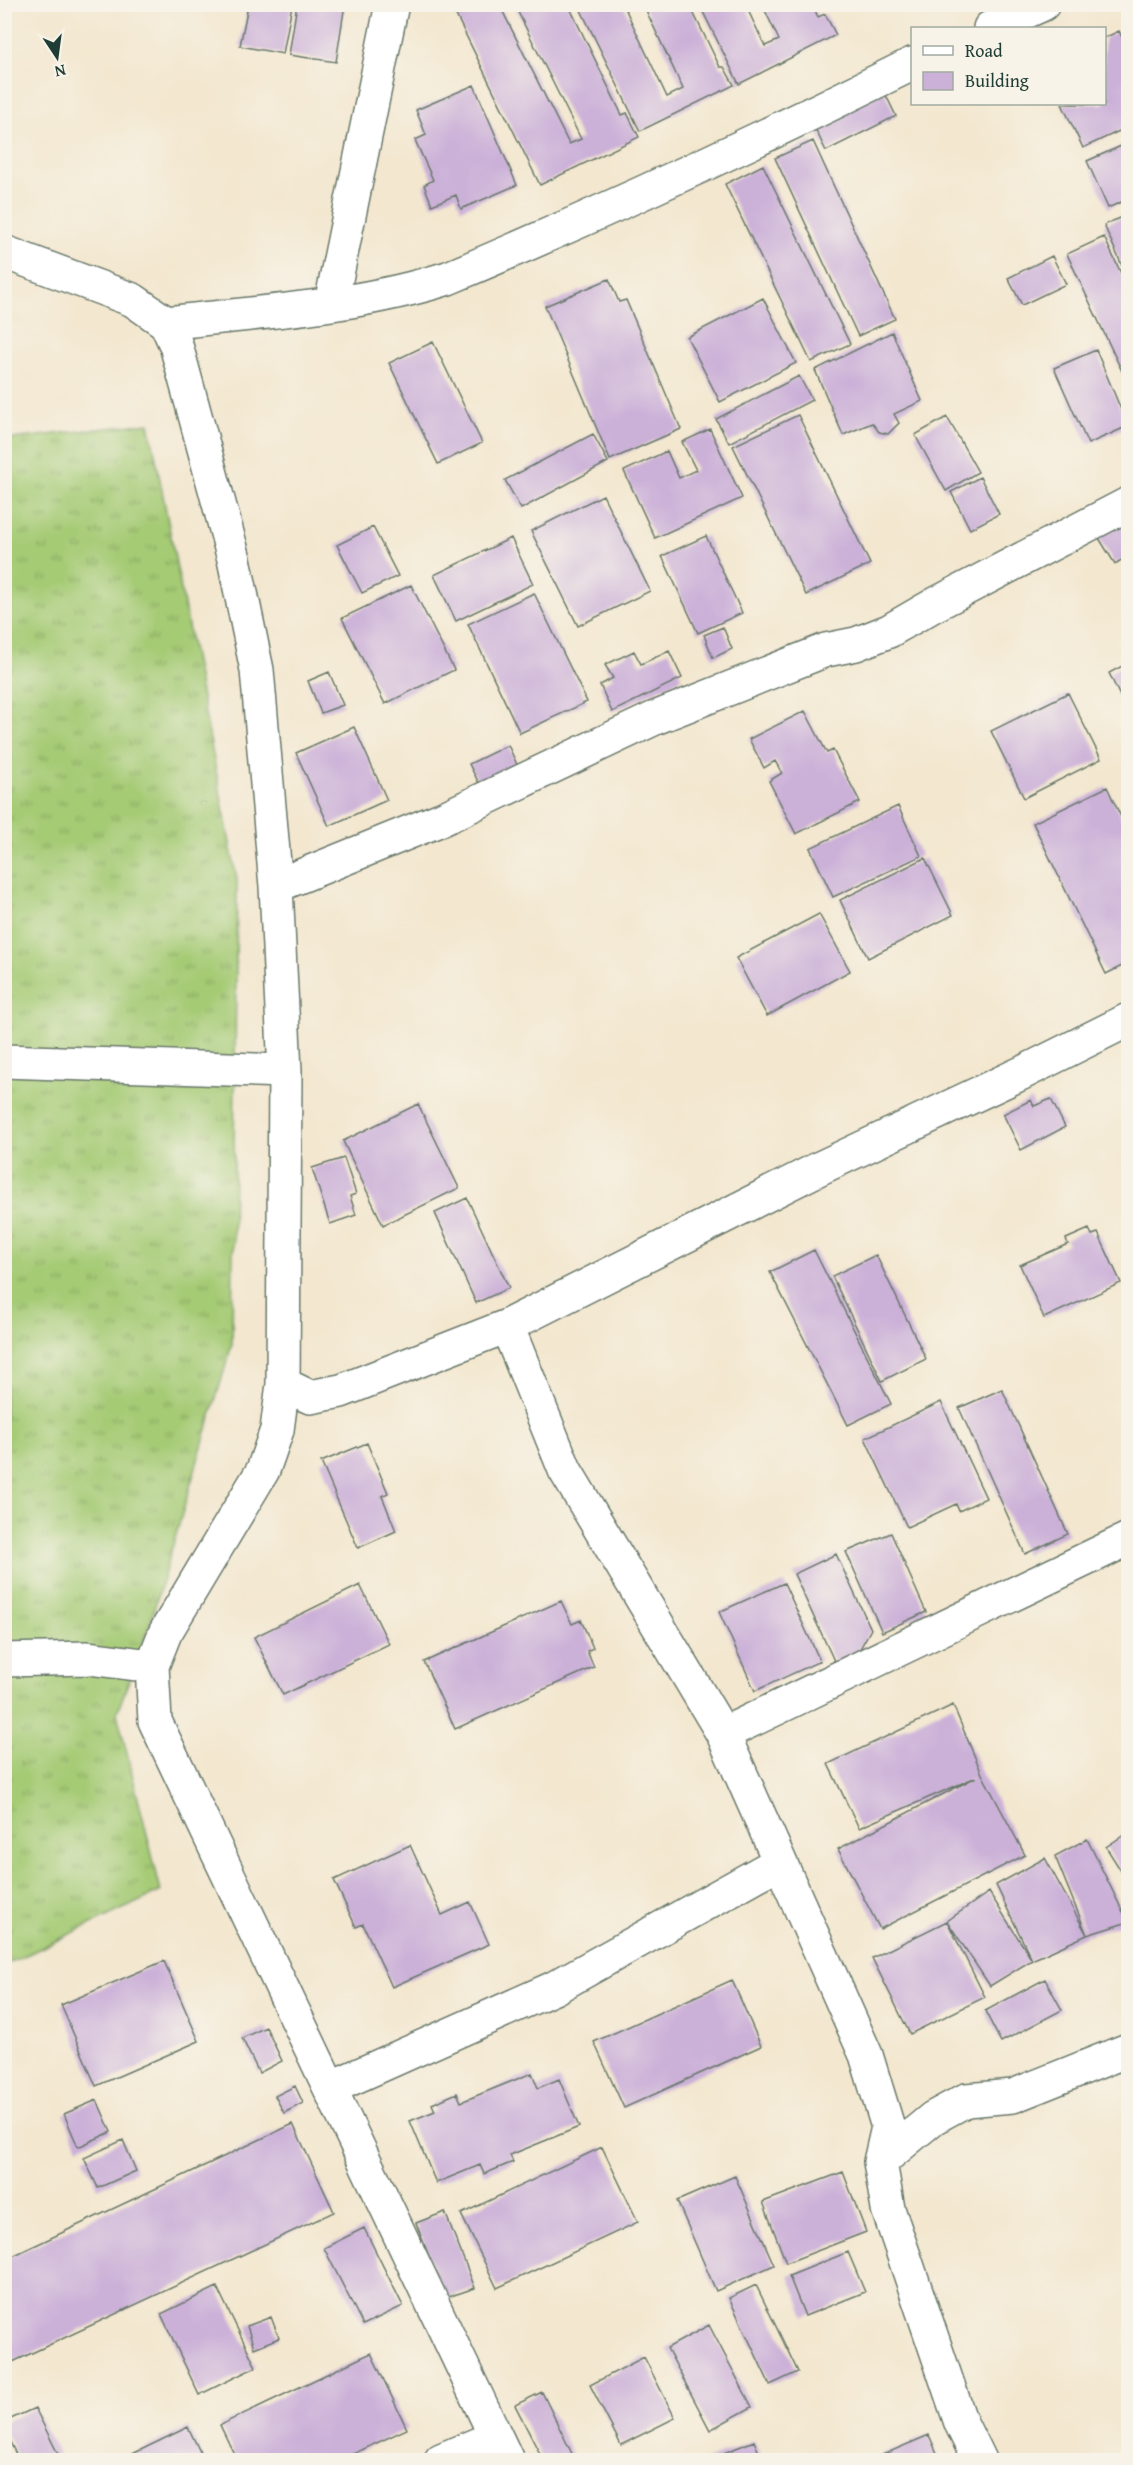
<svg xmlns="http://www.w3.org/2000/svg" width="1133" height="2465" font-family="'Gentium Book Plus',serif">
<defs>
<pattern id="grass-tufts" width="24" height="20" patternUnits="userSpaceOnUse" patternTransform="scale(1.5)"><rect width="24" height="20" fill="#a5cb75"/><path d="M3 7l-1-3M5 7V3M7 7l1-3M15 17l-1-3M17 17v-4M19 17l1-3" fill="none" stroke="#86a661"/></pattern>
</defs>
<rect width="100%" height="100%" fill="#f7f3e8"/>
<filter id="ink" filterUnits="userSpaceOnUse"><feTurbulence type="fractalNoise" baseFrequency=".0167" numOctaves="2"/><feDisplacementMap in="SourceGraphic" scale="12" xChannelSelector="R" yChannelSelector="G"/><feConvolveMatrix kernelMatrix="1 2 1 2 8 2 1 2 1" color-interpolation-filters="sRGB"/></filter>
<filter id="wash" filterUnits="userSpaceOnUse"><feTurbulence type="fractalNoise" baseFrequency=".008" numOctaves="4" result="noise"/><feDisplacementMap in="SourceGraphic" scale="24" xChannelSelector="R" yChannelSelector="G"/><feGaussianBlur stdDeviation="1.35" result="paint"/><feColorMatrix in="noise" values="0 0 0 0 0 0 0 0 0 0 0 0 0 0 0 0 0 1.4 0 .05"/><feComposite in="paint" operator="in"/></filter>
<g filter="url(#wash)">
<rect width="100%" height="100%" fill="#f3e7cf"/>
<path fill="url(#grass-tufts)" stroke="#628454" stroke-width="1.5" d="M149 423 237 880 232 1344 150 1623 117 1713 161 1891 5 1965 4 440Z"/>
<g id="blocks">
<path fill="#cbb0d8" d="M297 4H345L336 62 289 55Z
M466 4H499L569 144 581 139 514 4H568L622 115 627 113 639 137 540 185 454 11Z
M578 4H623L667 97 683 89 643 4H689L720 67H724L734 85 640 131Z
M699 4H745L765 46 779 40 762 4H812L818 17 825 14 836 35 739 84Z
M248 5H292L283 54 240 46Z
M1119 31 1128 50V127L1083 148 1062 104H1104V38Z
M474 85 517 185 461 209 456 195 432 205 424 185 433 180 415 140 426 135 416 110Z
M882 87 896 116 826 151 812 122Z
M813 141 895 319 858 336 775 158Z
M1128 143V199L1108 208 1087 161Z
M763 165 850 344 811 362 725 184Z
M1128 214V279L1104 225Z
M1104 237 1128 288V384L1067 254Z
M1052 256 1066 284 1022 305 1008 278Z
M609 279 619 302 626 300 681 429 610 460 545 306Z
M763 298 796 363 720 402 687 337Z
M892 332 922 401 894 414 899 423 888 434 879 432 872 423 843 435 815 370Z
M433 342 482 443 438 464 389 363Z
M1096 350 1128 426 1088 444 1054 368Z
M799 376 812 400 729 443 716 419Z
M798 415 870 564 806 595 733 446Z
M947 417 978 472 946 491 915 435Z
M710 429 742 498 655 538 624 471 667 451 679 478 696 470 682 442Z
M593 434 608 462 521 509 505 480Z
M980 477 999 514 970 529 951 492Z
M603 495 650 591 578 626 531 531Z
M1117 516 1128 534V556L1115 564 1094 530Z
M373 527 398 576 362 593 337 545Z
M706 536 742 613 698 633 662 556Z
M511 538 533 584 456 621 434 575Z
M411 585 454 670 385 704 342 618Z
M534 593 587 702 520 733 468 624Z
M723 627 732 649 713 658 704 635Z
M634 651 641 664 669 651 682 678 612 712 600 685 613 678 605 665Z
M1128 663V713L1109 673Z
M329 672 343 705 321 713 308 681Z
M1068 693 1101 759 1024 798 991 731Z
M805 711 827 753 833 750 860 802 796 834 769 781 782 773 775 761 764 768 749 739Z
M354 727 387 800 329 826 296 753Z
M508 745 518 767 480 785 469 764Z
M1107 787 1128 832V963L1106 974 1033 823Z
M898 806 921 856 833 897 810 848Z
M925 858 953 915 868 958 840 900Z
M819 914 850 971 767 1016 736 958Z
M1051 1099 1065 1127 1021 1150 1003 1114 1031 1100 1034 1106Z
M418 1104 459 1188 383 1225 343 1141Z
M344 1158 356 1194 350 1196 356 1215 330 1224 312 1168Z
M467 1198 509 1288 476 1303 435 1213Z
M1089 1229 1092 1235 1098 1233 1121 1283 1044 1318 1020 1265 1068 1244 1066 1239Z
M814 1250 891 1404 848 1425 770 1272Z
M876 1255 926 1359 882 1381 832 1276Z
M1002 1389 1068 1534 1025 1554 959 1408Z
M941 1402 986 1498 959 1511 956 1504 907 1527 865 1438Z
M367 1443 388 1493 382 1496 396 1531 358 1548 321 1462Z
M891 1533 926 1612 882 1632 846 1552Z
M836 1554 871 1629 857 1654 836 1665 794 1574Z
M784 1583 820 1661 755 1691 719 1612Z
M360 1585 389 1644 283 1695 254 1637Z
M561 1601 572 1624 581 1620 593 1648 587 1651 594 1667 455 1729 424 1662Z
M953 1705 982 1774 1025 1855 880 1929 838 1849 976 1777 859 1828 828 1764Z
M1124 1835 1128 1842V1882L1106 1847Z
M1087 1839 1128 1922 1087 1935 1032 1960 990 1986 947 1921 989 1892 1032 1960 996 1885 1045 1858 1087 1935 1055 1856Z
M410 1845 442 1915 470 1902 489 1944 392 1987 363 1924 356 1927 334 1880Z
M947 1921 985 1997 910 2034 872 1958Z
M164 1961 199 2041 96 2086 61 2005Z
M1045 1979 1062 2010 1001 2042 985 2011Z
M732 1980 761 2046 624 2108 594 2042Z
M266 2027 282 2061 259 2073 242 2038Z
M532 2073 538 2088 559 2079 579 2127 510 2155 513 2162 484 2174 480 2165 436 2183 410 2121 435 2111 432 2104 457 2093 461 2102Z
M295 2086 303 2103 284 2113 275 2096Z
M97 2100 111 2132 78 2147 64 2114Z
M293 2124 334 2212 4 2366V2260Z
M123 2140 136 2171 98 2188 84 2158Z
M602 2147 638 2222 497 2288 461 2214Z
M843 2172 866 2232 786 2263 763 2202Z
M735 2176 774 2265 716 2291 677 2201Z
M445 2212 475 2288 445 2298 416 2223Z
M364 2228 403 2306 363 2325 324 2248Z
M848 2252 865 2292 805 2316 789 2276Z
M756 2285 798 2372 770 2385 729 2298Z
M217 2287 256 2367 199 2395 161 2314Z
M271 2317 279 2338 254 2348 247 2326Z
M709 2325 752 2407 710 2430 667 2348Z
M371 2353 407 2429 340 2460H237L220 2425Z
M644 2357 675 2418 621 2445 590 2385Z
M542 2392 575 2460H543L515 2405Z
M35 2408 61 2460H19L4 2430V2422Z
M188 2427 204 2460H120Z
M929 2435 940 2460H885L882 2455Z
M754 2441 762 2460H706Z"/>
</g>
</g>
<g filter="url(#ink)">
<use href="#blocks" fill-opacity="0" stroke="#69786a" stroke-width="1.5"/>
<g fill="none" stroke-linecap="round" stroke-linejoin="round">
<g stroke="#69786a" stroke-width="36">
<path id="minor" d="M990 28 1043 4
M4 252 133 300 166 323 176 345 234 559 257 670 276 886 285 1071 283 1384 277 1430 263 1470 165 1633 152 1666 155 1721 507 2460
M331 304 392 4
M166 323C261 312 357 307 448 278 605 212 760 140 912 64
M276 886 444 818 655 718 826 650 856 644 889 631 934 605 1128 504
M4 1061 285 1071
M507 1326 565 1470 723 1734 866 2055 888 2127 880 2162 888 2209 961 2423 979 2460
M283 1384 310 1397 341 1391 507 1326 820 1168 1022 1073 1128 1020
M4 1660 88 1658 152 1666
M723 1734 1128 1539
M330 2088 554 1988 778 1863
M880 2162 933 2118 966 2100 1013 2096 1128 2050
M441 2460 495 2437"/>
</g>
<use href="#minor" stroke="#fff" stroke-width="33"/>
</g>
</g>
<rect width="1133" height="2465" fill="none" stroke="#f7f3e8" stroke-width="24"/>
<rect x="911" y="27" width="195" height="78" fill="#f7f3e8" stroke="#a1aaa0" stroke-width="1.5"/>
<rect x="923" y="46" width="30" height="9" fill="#ffffff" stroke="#a1aaa0" stroke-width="1.5"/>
<text x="965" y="57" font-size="18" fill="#1f3d34">Road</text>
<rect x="923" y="72" width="30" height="18" fill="#cbb0d8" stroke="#a1aaa0" stroke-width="1.5"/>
<text x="965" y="87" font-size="18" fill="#1f3d34">Building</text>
<g transform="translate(57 57) rotate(167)" stroke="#f7f3e8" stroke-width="4.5" paint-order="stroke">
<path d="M0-4.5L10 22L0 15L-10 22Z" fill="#1f3d34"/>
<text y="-9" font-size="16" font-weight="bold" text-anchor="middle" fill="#1f3d34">N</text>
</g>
</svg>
